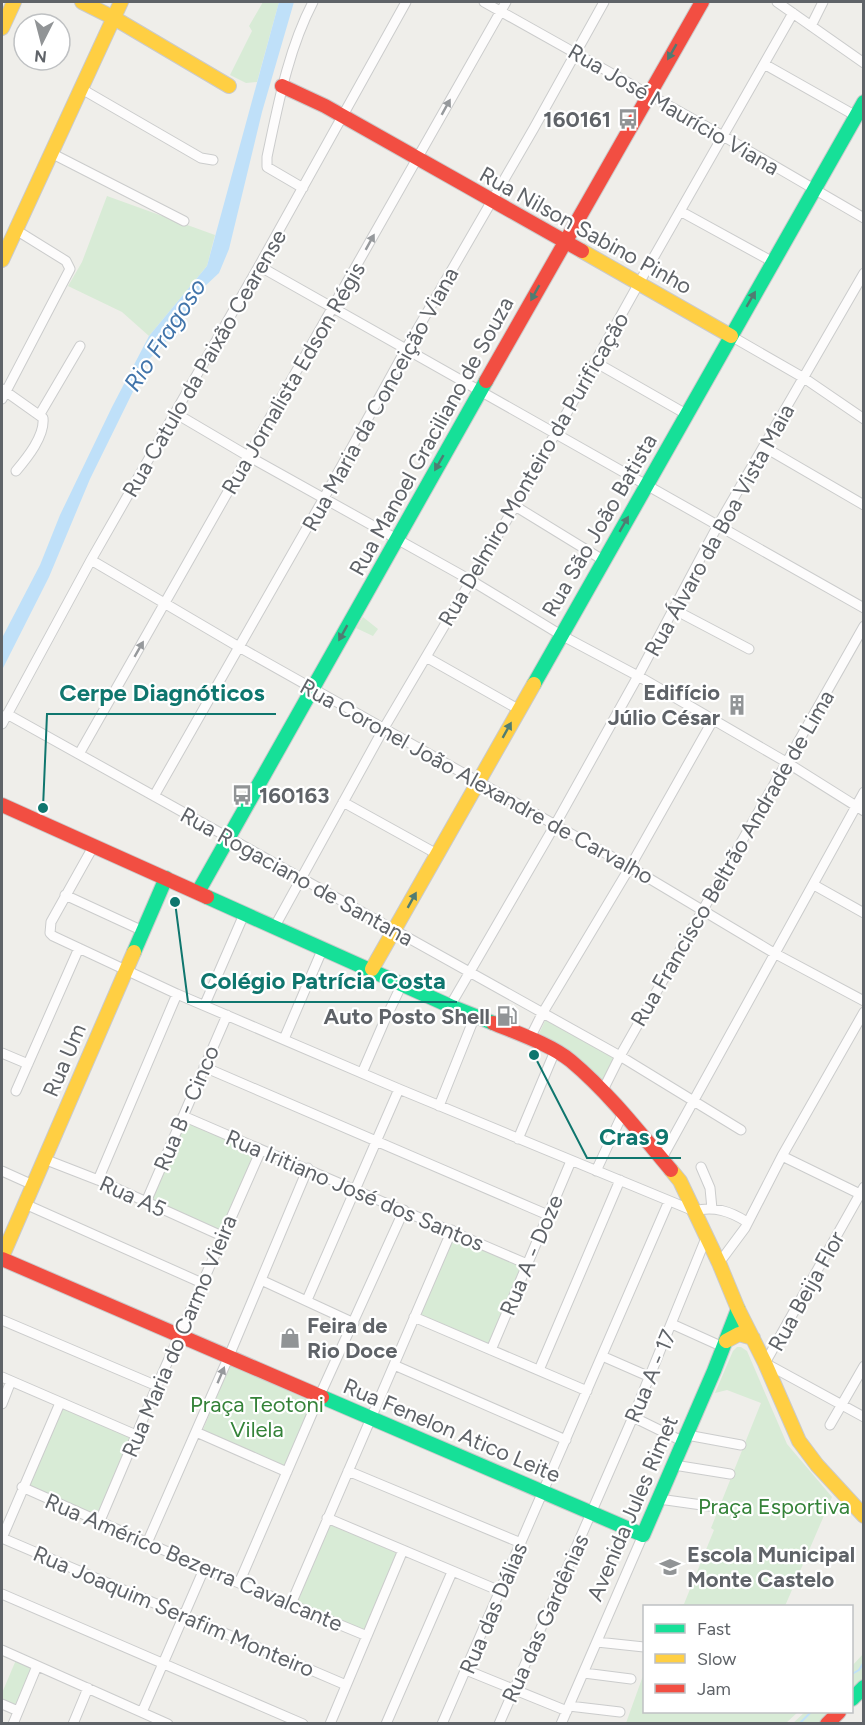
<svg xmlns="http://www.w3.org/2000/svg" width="865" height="1725" font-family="Figtree,sans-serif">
<rect width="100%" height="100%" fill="#efeeea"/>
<path fill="#d8ebd6" d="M263 2H279L257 82 246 83 230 75 252 31 249 26Z
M107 196 215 235 207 266 149 336 122 312 68 286 82 262Z
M363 617 378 629 373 636 356 628Z
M549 1012 619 1052 602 1081 563 1048 538 1036Z
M184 1121 257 1151 221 1234 149 1203Z
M454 1235 524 1267 489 1348 419 1317Z
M737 1347H741L747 1351 787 1444 832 1497 785 1606H669L684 1604 714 1530 711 1528 761 1403 727 1390 715 1393 733 1351Z
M230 1365 311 1401 287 1468 202 1432Z
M60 1407 131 1437 98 1519 26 1488Z
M329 1523 399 1554 364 1635 295 1603Z
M863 1654V1685L852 1697V1666Z
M16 1660 34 1667 17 1707 2 1700V1693Z
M644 1673V1712H798L786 1723H626Z
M805 1712H837L825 1723 792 1724Z"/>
<path fill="#bfe0f9" d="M279 2H294L262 112 229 249 219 273 204 287 182 316 164 345 149 359 90 479 49 577 2 670V638L40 565 60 515 112 407 149 336 207 266Z"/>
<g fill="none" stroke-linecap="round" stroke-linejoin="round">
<path stroke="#bfe0f9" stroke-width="2" d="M852 1674 859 1670 864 1662
M799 1724 811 1712"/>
<g stroke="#cbcccc" stroke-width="11">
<path id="street" d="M484 2 723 136 864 218
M777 2 864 63
M811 26 823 2
M764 64 856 116
M80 88 201 158 213 160
M51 153 184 221
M303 188 267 167V157C278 105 288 50 313 2
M680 211 773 262
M259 266 864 608
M731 336 804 378 864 419
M595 362 686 414
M2 389 43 418C45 436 27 458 16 471
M2 399 70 269 66 261 16 230
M175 413 248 456 472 581 561 635 638 676 786 762 864 811
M40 414 80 346
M764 447 864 505
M515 506 603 560
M91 560 239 647 630 867 774 953 864 1001
M673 609 749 649
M426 657 518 709
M7 714 620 1056 741 1130
M2 724 91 560 259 266 406 2
M79 754 506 2
M154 796 324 498 406 349 534 128 604 2
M343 802 437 854
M93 847 51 922 50 933 53 936 177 994 399 1089 694 1211C714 1206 730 1211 747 1222
M814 885 864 913
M65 895 143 931
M275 926 384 728 515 506 639 283 793 13
M205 1004 245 912
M450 1006 555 825 638 676 717 527 864 273
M530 1038 542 1014 630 867 713 720
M284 1039 323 948
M2 1053 28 1064
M204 1067 548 1215
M362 1073 384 1022 402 984
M16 1091 79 948
M602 1092 620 1056 864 626
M439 1106 475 1016
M183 1116 527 1264
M518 1139 555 1051
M782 1156 864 1196
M662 1158 864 792
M44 1159 98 1180 222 1236
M701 1167 710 1188 712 1209
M2 1171 33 1185
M596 1171 623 1113
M98 1180 177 994
M864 1187 765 1363 864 1417
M146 1202 227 1015
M25 1204 202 1283
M719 1263 745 1228 782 1156 864 1012
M261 1280 354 1323
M307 1300 399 1089
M414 1317 587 1391
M2 1320 157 1386
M672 1324 723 1347
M491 1350 571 1161
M602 1356 650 1377
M394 1365 566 1440
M539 1370 620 1180
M2 1377 136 1435
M2 1404 11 1381
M633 1417 684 1442
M830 1425 864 1366
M196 1432 287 1472
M687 1435 741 1445
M674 1465 730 1474
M348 1471 521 1543
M22 1487 222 1576 367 1636
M659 1499 716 1507
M327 1518 500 1591
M99 1523 157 1386 261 1150
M2 1538 346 1685
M2 1538 60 1403
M147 1543 229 1356 308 1168
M239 1583 320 1395 404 1210
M2 1594 303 1724
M291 1604 452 1230
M597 1642 644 1647
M2 1650 168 1724
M466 1670 567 1711
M584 1673 631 1679
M2 1704 18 1711
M569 1706 620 1712
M142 1712 204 1569
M13 1724 37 1666
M73 1724 88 1688
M330 1724 403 1550
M386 1724 452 1572
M442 1724 669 1201
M499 1724 633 1417 706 1238
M561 1724 643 1535"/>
</g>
<g stroke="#cacacb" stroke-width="16">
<path id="fast" d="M534 684 864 102
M198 892 486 381
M207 897 450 1006 493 1023
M134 952 166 878
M322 1397 643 1535 714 1371 738 1309
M852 1699 864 1687"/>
</g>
<g stroke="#cacacb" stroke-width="16">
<path id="slow" d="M82 2 114 18 229 86
M2 28 14 2
M582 251 731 336
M2 260 121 2
M372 969 534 684
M671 1170 680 1181 719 1263 738 1309 765 1363 799 1441 817 1465 864 1516
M2 1257 134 952
M726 1341 739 1334 753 1338"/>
</g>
<g stroke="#cacacb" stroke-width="16">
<path id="jam" d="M282 86 325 106 582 251
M486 381 702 2
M2 805 207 897
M493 1023C517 1033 552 1045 571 1061 609 1093 640 1133 671 1170
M2 1259 322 1397
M827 1724 839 1712"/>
</g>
<use href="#street" stroke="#fdfcfc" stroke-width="9"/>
<use href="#fast" stroke="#16e098" stroke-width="14"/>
<use href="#slow" stroke="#ffcf43" stroke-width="14"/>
<use href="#jam" stroke="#f24e42" stroke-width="14"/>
</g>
<defs><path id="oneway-solid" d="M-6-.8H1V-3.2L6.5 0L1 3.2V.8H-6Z" transform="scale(1.5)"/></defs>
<g fill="#507c72">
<use href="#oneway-solid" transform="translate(672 52) rotate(120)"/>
<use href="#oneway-solid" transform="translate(535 293) rotate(119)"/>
<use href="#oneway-solid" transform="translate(751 299) rotate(-60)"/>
<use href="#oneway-solid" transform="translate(439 463) rotate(120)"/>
<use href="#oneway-solid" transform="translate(624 524) rotate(-60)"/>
<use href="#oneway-solid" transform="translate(343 633) rotate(119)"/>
<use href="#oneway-solid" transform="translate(507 730) rotate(-61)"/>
<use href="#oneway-solid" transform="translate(412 900) rotate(-61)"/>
</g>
<g fill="#96999c">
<use href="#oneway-solid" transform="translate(446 107) rotate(-61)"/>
<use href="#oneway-solid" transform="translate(370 242) rotate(-61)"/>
<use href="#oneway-solid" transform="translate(139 649) rotate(-60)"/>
<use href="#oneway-solid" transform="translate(221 1375) rotate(-67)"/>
</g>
<defs>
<g id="bus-bare" transform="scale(1.62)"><path d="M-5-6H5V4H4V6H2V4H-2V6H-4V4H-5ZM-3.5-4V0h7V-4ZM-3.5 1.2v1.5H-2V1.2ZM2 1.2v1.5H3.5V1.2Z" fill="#919496" stroke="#fff" stroke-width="2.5" paint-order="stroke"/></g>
<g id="building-bare" transform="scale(1.62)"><path d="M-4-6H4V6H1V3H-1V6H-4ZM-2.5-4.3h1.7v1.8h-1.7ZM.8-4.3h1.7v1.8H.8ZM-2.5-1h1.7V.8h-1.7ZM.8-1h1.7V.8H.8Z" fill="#919496" stroke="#fff" stroke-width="2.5" paint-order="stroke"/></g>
<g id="fuel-bare" transform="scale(1.62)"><path d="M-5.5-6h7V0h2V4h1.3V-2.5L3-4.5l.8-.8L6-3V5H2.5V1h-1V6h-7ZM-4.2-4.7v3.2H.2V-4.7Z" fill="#919496" stroke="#fff" stroke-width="2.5" paint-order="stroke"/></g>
<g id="shop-bare" transform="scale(1.62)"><path d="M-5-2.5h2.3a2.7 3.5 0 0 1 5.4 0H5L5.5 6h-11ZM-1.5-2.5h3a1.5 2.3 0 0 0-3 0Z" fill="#919496" stroke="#fff" stroke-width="2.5" paint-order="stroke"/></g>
<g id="school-bare" transform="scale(1.62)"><path d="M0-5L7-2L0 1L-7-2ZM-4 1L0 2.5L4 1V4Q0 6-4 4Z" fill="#919496" stroke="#fff" stroke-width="2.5" paint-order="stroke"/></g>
</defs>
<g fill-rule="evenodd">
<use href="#bus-bare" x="628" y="119"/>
<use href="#building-bare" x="737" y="705"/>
<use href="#bus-bare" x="242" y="795"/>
<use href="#fuel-bare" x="507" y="1016"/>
<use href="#shop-bare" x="290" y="1338"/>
<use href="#school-bare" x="670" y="1567"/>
</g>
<g text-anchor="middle" stroke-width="4.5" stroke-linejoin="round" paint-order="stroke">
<g font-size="22" fill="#5f6368" stroke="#fff">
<text transform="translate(674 109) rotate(30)" y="8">Rua José Maurício Viana</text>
<text transform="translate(586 230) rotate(29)" y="8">Rua Nilson Sabino Pinho</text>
<text transform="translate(204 363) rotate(-60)" y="8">Rua Catulo da Paixão Cearense</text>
<text transform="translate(293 378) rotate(-60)" y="8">Rua Jornalista Edson Régis</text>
<text transform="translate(380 399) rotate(-61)" y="8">Rua Maria da Conceição Viana</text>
<text transform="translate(431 436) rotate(-61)" y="8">Rua Manoel Graciliano de Souza</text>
<text transform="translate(533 469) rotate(-60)" y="8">Rua Delmiro Monteiro da Purificação</text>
<text transform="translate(599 525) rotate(-60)" y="8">Rua São João Batista</text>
<text transform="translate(719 530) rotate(-61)" y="8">Rua Álvaro da Boa Vista Maia</text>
<text transform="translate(477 781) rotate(29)" y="8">Rua Coronel João Alexandre de Carvalho</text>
<text transform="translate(732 858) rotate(-60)" y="8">Rua Francisco Beltrão Andrade de Lima</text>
<text transform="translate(297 876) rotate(29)" y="8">Rua Rogaciano de Santana</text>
<text transform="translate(64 1060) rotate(-67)" y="8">Rua Um</text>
<text transform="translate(186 1108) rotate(-67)" y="8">Rua B - Cinco</text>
<text transform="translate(355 1190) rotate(23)" y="8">Rua Iritiano José dos Santos</text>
<text transform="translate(133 1196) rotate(24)" y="8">Rua A5</text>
<text transform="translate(531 1255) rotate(-67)" y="8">Rua A - Doze</text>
<text transform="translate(806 1291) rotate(-61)" y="8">Rua Beija Flor</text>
<text transform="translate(179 1336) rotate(-67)" y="8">Rua Maria do Carmo Vieira</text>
<text transform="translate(650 1376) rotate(-67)" y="8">Rua A - 17</text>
<text transform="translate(452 1430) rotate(23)" y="8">Rua Fenelon Atico Leite</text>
<text transform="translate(632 1508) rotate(-67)" y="8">Avenida Jules Rimet</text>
<text transform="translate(194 1562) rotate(23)" y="8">Rua Américo Bezerra Cavalcante</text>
<text transform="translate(493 1608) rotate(-67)" y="8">Rua das Dálias</text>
<text transform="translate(174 1611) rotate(23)" y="8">Rua Joaquim Serafim Monteiro</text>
<text transform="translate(545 1618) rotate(-66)" y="8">Rua das Gardênias</text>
</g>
<g font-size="22" font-weight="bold" fill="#5f6368" stroke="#fff" text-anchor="end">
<text x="611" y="127">160161</text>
<text x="720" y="700">Edifício<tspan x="720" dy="25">Júlio César</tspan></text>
<text x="259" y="803" text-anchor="start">160163</text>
<text x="490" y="1024">Auto Posto Shell</text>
<text x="307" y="1333" text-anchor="start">Feira de<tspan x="307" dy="25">Rio Doce</tspan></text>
<text x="687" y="1562" text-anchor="start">Escola Municipal<tspan x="687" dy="25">Monte Castelo</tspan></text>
</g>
<g font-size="22" fill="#348238" stroke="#fff">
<text x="257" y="1412">Praça Teotoni<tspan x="257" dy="25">Vilela</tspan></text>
<text x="774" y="1514">Praça Esportiva</text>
</g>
<g font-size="24" font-style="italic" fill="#4174aa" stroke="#fff">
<text transform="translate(165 335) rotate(-57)" y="8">Rio Fragoso</text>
</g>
</g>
<path fill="none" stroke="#0f766e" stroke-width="2" d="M43 808L47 714H276M175 902L188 1002H457M534 1055L587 1158H681"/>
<g fill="#0f766e" stroke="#fff" stroke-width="2">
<circle cx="43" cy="808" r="6"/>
<circle cx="175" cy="902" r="6"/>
<circle cx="534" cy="1055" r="6"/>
</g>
<g font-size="24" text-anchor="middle" font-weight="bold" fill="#0f766e" stroke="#fff" stroke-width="4.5" stroke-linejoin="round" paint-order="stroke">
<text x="162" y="701">Cerpe Diagnóticos</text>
<text x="323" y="989">Colégio Patrícia Costa</text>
<text x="634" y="1145">Cras 9</text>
</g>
<rect width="865" height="1725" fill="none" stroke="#5f6368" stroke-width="6"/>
<rect x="643" y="1605" width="210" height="108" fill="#ffffff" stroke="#bfc1c3" stroke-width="1.5"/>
<rect x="655" y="1624" width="30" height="9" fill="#16e098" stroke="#bfc1c3" stroke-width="1.5"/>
<text x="697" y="1635" font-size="18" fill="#5f6368">Fast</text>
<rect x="655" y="1654" width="30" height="9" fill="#ffcf43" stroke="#bfc1c3" stroke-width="1.5"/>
<text x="697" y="1665" font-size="18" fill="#5f6368">Slow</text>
<rect x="655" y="1684" width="30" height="9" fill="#f24e42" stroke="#bfc1c3" stroke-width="1.5"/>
<text x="697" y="1695" font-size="18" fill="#5f6368">Jam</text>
<g transform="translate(42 42) rotate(186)"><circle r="28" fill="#ffffff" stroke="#bfc1c3" stroke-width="1.5"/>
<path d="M0-4.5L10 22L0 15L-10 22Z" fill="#919496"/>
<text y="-9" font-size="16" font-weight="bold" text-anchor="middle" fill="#5f6368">N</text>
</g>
</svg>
